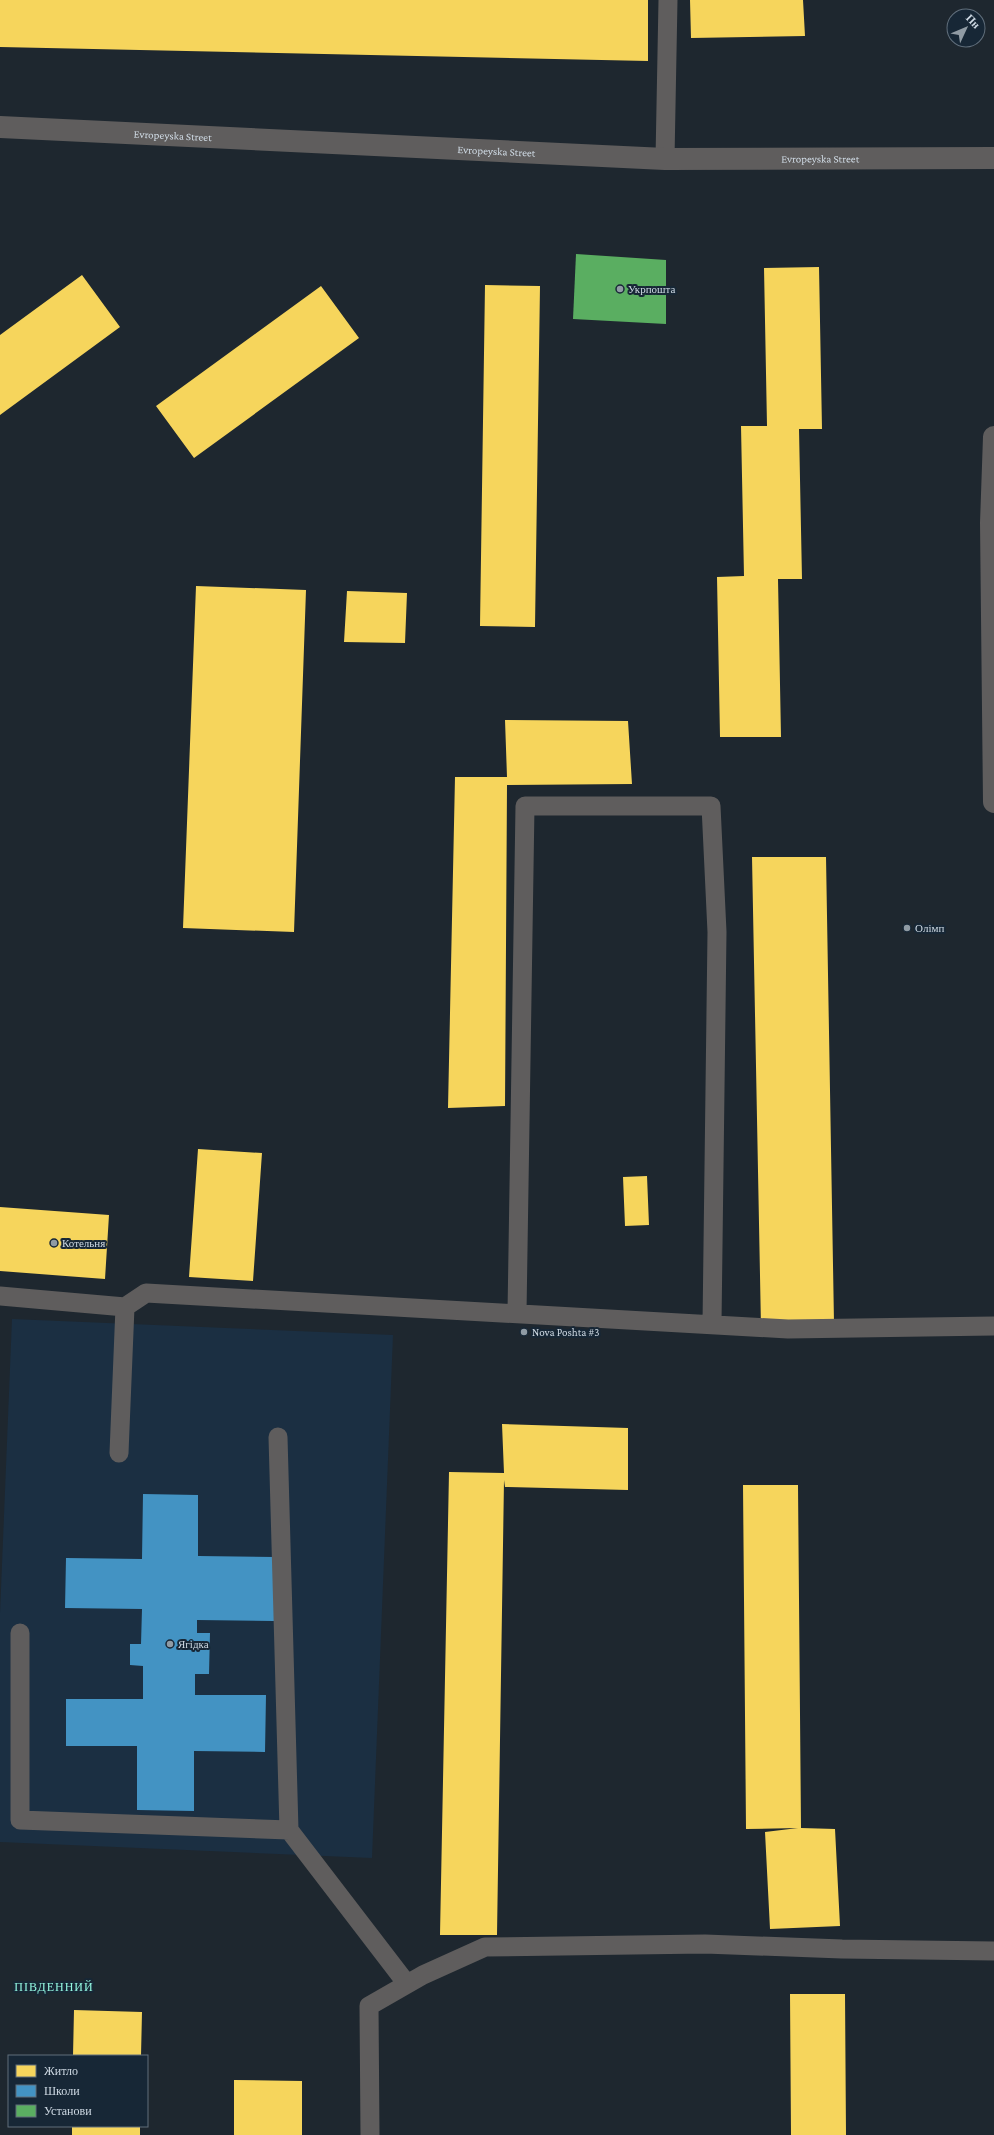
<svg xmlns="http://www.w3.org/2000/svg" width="994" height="2135" font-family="'Crimson Pro',serif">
<rect width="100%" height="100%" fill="#1e272f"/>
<path fill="#1b2f42" d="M12 1319 393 1335 372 1858 0 1842V1614Z"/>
<path fill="#f6d55c" d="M0 0H648V61L0 47Z
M690 0H803L805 36 691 38Z
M819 267 822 429H799L802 579H778L781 737H720L717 577 744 576 741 426H767L764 268Z
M82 275 120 327 0 415V335Z
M485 285 540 286 535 627 480 626Z
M321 286 359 338 194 458 156 406Z
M196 586 306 590 294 932 183 928Z
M347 591 407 593 405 643 344 642Z
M505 720 628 721 632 784 507 785 505 1106 448 1108 455 777H507Z
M752 857H826L834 1323 761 1328Z
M198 1149 262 1153 253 1281 189 1277Z
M647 1176 649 1225 625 1226 623 1177Z
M0 1207 109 1215 105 1279 0 1271Z
M502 1424 628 1428V1490L505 1487 504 1480 497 1935H440L449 1472 504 1473Z
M743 1485H798L801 1828 835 1829 840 1926 770 1929 765 1832 798 1828 746 1829Z
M790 1994H845L846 2135H791Z
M74 2010 142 2012 141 2056H73Z
M234 2080 302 2081V2135H234Z
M72 2126H140V2135H72Z"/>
<path fill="#4393c3" d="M143 1494 198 1495V1556L275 1557 274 1621 197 1620V1633H210L209 1674H195V1695H266L265 1752 194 1751V1811L137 1810V1746H66V1699H143V1666L130 1665V1644H141L142 1609 65 1608 66 1558 142 1559Z"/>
<path fill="#5aae61" d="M576 254 666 260V324L573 319Z"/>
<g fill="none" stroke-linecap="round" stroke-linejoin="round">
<path stroke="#5f5d5d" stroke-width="19" d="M665 159 668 0
M0 1296 125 1307 146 1293 788 1329 994 1326
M517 1313 525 806H711L717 932 712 1324
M278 1437 289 1830 407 1984
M119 1453 125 1307
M20 1633V1820L289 1830
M370 2135 369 2006 423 1975 485 1947 705 1944 842 1949 994 1951"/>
<g stroke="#5f5d5d" stroke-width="22">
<path id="s1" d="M0 127 665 159 994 158"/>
<path d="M994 437 991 523 994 802"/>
</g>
</g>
<g fill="#909ba4" stroke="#172736" stroke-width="1.5">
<circle cx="620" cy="289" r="4"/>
<circle cx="907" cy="928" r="4"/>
<circle cx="54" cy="1243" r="4"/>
<circle cx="524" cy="1332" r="4"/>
<circle cx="170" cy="1644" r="4"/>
</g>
<g text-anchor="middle" stroke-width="4" stroke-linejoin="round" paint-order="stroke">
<g font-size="11" fill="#ced9e3" stroke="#172736">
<text dy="4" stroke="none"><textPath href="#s1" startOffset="173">Evropeyska Street</textPath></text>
<text dy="4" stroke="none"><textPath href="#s1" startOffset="497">Evropeyska Street</textPath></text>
<text dy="4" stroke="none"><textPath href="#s1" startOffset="821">Evropeyska Street</textPath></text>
</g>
<g font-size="11" fill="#ced9e3" stroke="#172736" text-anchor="start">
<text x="628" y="293">Укрпошта</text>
<text x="915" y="932">Олімп</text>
<text x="62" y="1247">Котельня</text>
<text x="532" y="1336">Nova Poshta #3</text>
<text x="178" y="1648">Ягідка</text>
</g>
<g font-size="12" letter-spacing="1" fill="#93f7e0" stroke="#172736">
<text x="54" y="1991">ПІВДЕННИЙ</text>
</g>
</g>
<rect x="8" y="2055" width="140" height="72" fill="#172736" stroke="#606e7b"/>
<rect x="16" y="2065" width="20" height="12" fill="#f6d55c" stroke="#606e7b"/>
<text x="44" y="2075" font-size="12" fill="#ced9e3">Житло</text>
<rect x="16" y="2085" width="20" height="12" fill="#4393c3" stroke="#606e7b"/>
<text x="44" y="2095" font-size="12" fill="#ced9e3">Школи</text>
<rect x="16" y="2105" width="20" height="12" fill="#5aae61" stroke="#606e7b"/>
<text x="44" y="2115" font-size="12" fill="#ced9e3">Установи</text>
<g transform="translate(966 28) rotate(46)"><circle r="19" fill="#172736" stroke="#606e7b"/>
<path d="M0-3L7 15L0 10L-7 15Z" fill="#909ba4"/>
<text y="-6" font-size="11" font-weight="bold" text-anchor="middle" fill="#ced9e3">Пн</text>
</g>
</svg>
